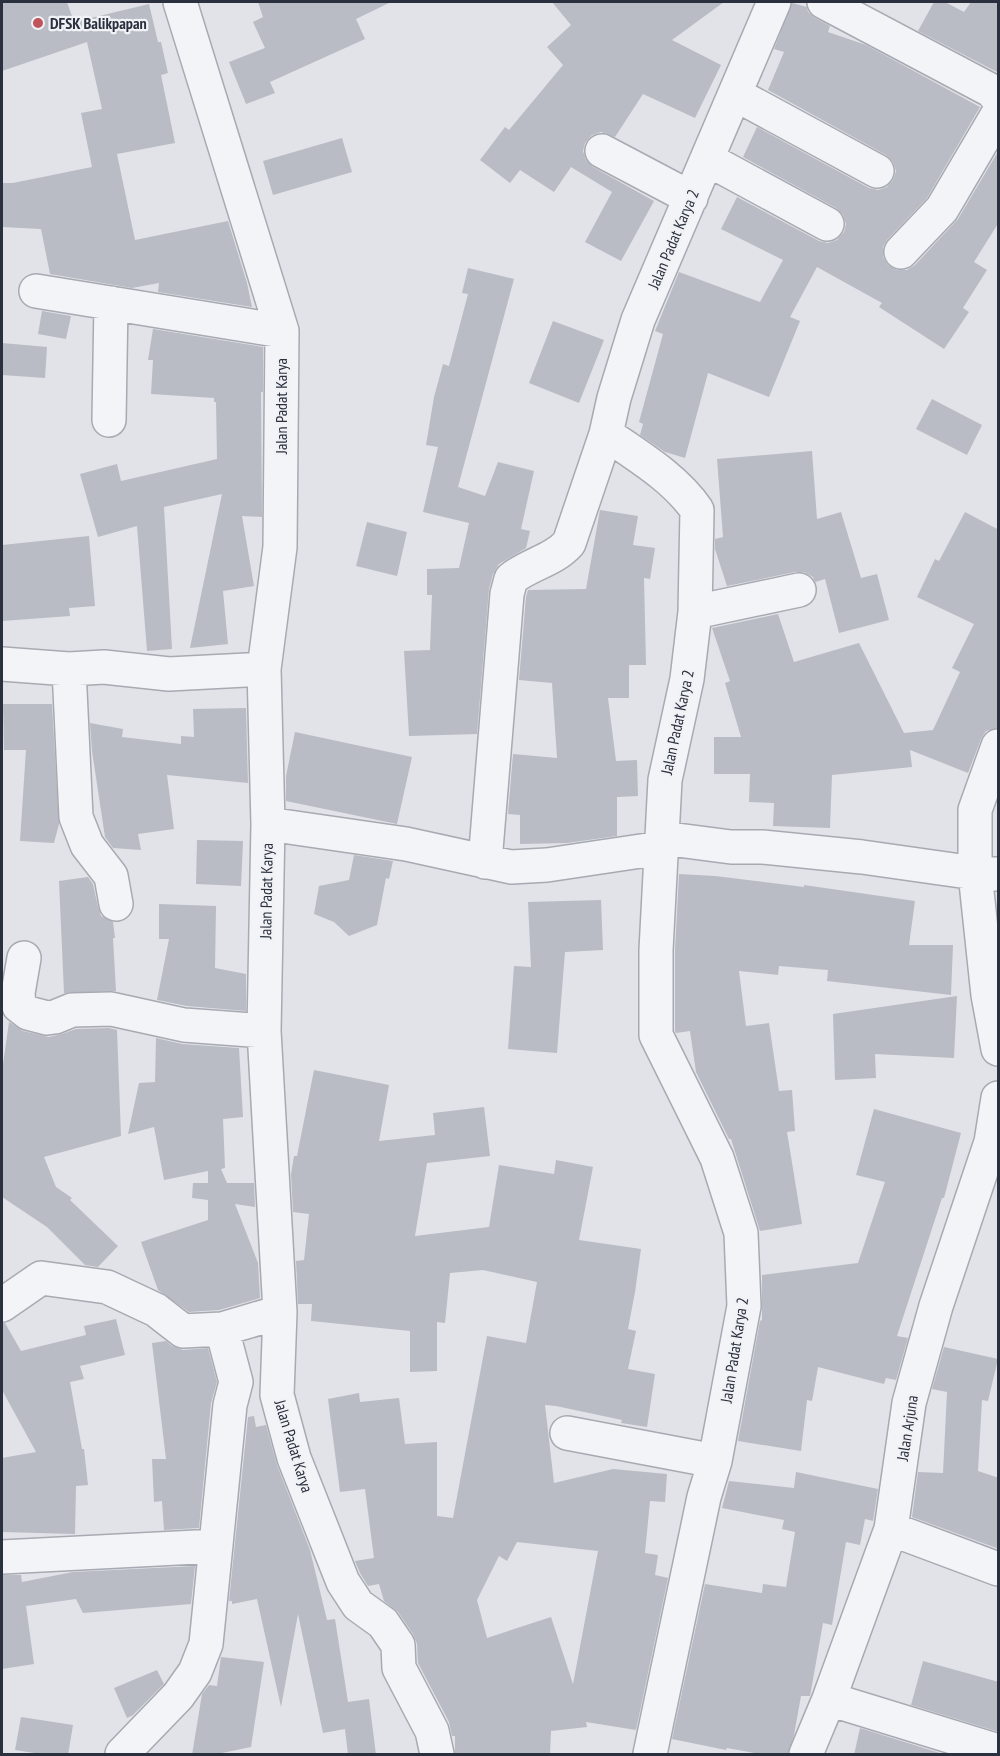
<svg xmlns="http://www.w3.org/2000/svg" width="1000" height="1756" font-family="'PT Sans Narrow',sans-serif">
<rect width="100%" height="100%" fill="#e1e3e8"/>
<path fill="#b9bcc4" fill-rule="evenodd" d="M2 2H67L74 22 149 4 158 42H161L168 73 161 75 175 143 117 154 135 240 228 221 247 283 252 307 158 292 159 283 132 288 50 274 41 229 2 227V183H13L92 167 81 113 102 109 87 42 2 71Z
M258 2H391L356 19 365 39 270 82 275 93 246 104 229 62 265 48 253 22 263 17Z
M552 2H724L672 40 721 65 695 118 643 94 615 137 601 132 592 135 585 143 583 151 586 160 593 167 654 201 621 261 585 242 612 192 571 167 554 192 520 170 510 183 480 160 505 127 509 130 563 65 547 47 571 25Z
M934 2H945L964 12 971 2H999V73L918 31Z
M792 3 807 7 808 12 815 18 830 26 828 32 866 45 980 107 927 198 887 240 883 247V257L888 265 897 270H907L915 265 958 219 999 150V222L974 262 987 270 963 308 969 312 944 349 879 307 882 303 817 267 790 317 800 321 769 397 708 373 685 458 665 452 640 435 643 424 639 422 663 334 655 331 679 272 760 302 783 260 721 229 737 197 819 241 828 243 837 240 844 232 846 224 843 215 836 208 743 157 757 127 869 188 878 190 887 187 893 180 896 171 893 162 886 155 768 90 784 52 774 49Z
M342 138 352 172 273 195 263 161Z
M468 268 514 279 458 487 485 496 498 462 534 471 521 529 530 531 526 548 499 564 493 574 489 589 477 734 409 736 404 651 430 650 432 595H427V569L459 568 469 523 423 512 438 447 426 445 434 397 443 364 449 366 468 294 462 293Z
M42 311 71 316 66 339 38 334Z
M553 321 604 340 579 403 529 383Z
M153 329 263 347V392H261L262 517 242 516 254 586 223 591 228 644 190 648 222 494 164 507 172 649 147 651 137 526 98 537 80 474 117 464 121 481 217 459 216 402H214V398L151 394 153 360H148Z
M2 343 47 347 45 378 2 375Z
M932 399 982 425 967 455 916 429Z
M812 451 817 519 841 512 861 578 877 574 889 620 839 633 825 579 815 582 813 577 804 572H795L727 586 715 549V539L723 537 717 459Z
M600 510 638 516 633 545 655 548 650 579 644 578 646 665H629V698H608L616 761 637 760 638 796 617 797V836L567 843 520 844V815L508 814 513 754 557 758 552 683 519 680 526 597 528 590 586 589Z
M965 512 999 530V728L986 731 981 739 968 773 910 750 912 767 832 775 830 828 773 826 774 803 749 802 750 774H714V737H741L725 683 730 681 712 628 778 614 794 662 859 643 904 733 933 730 960 672 952 668 974 624 917 597 935 559 939 561Z
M367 522 407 532 397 576 356 566Z
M89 536 95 606 69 608 70 616 2 621V545Z
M3 704H52L59 824 54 843 20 841 26 750H4Z
M246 708 248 783 167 775 174 829 138 834 141 850 113 848 105 837 92 751 90 723 123 729 122 737 181 744V736L194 737 193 709Z
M295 732 412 757 397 824 286 801V776Z
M197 840 243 841 241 886 196 884Z
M354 855 393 861 389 879 386 878 377 925 349 936 334 922 314 914 319 886 349 880Z
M679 874 715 876 804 887V885L915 901 909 945H953L951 995 827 981 828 970 779 966 778 975 739 971 746 1026 769 1023 779 1091 792 1090 795 1131 787 1132 802 1224 760 1231 731 1139H729L696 1072 690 1031 676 1033 675 1031V950Z
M88 877 93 884 98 907 101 916 113 922 115 938H113L116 991 64 993 59 881Z
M601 900 603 950 565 952 557 1053 508 1049 514 966 531 967 528 902Z
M159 904 216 906 215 968 246 974V1011L187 1006 157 1000 169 939H159Z
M957 996 954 1058 875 1054 876 1078 835 1080 833 1014Z
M9 1022 23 1031 49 1037 62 1034 76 1029 109 1028 117 1030 121 1136 44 1157 56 1187 72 1198 70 1200 118 1246 98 1267 85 1265 47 1227 2 1197V1071Z
M156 1038 182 1044 239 1048 243 1117 223 1119 225 1168 221 1169 227 1183H254L255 1207 235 1204 258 1263 260 1298 219 1310 189 1312 158 1290 141 1242 208 1220V1200L192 1198 193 1183H208V1171L164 1180 154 1127 128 1134 139 1083 155 1082Z
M314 1070 389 1085 379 1141 435 1135 433 1113 484 1107 490 1156 427 1163 415 1236 489 1227 499 1165 554 1174 556 1160 593 1167 579 1240 641 1249 635 1292 628 1329 636 1331 628 1369 655 1374 647 1427 621 1423 622 1420 556 1406 545 1405 554 1483 613 1469 667 1474 665 1502 650 1501 645 1553 658 1555 655 1575 668 1578 636 1730 586 1722 587 1727 551 1731 550 1755H455V1736H452L449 1722 418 1663 417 1644 413 1634 398 1612 384 1601 379 1584 368 1586 360 1573 355 1561 374 1558 365 1489 340 1492 328 1399 359 1393 360 1402 399 1398 405 1444 437 1442V1516L453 1518 487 1336 526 1343 537 1282 483 1270 450 1273 445 1323 437 1322V1371L410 1372V1331L311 1321 312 1304H298L296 1261 304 1260 309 1214 293 1212 291 1174 294 1156H297ZM517 1542 598 1551 573 1684 551 1617 487 1638 477 1600 499 1556 507 1561Z
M874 1109 961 1133 944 1198H942L897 1336 908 1338 896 1380 886 1378 884 1384 818 1367 812 1401 807 1400 801 1451 738 1441 760 1321 762 1320V1275L858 1263 885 1182 856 1175Z
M116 1319 125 1355 80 1366 84 1379 70 1382 82 1449H84L88 1485 76 1486 75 1534 2 1532V1458L36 1452 2 1390V1323H5L21 1351 86 1335 84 1326Z
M166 1341 172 1346 183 1350 208 1348 217 1382 211 1403 199 1528 164 1530 162 1501 154 1502 152 1459H166L152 1343Z
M944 1347 998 1359 988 1401 982 1400 978 1471 999 1478V1549L912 1517 918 1472 943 1473 947 1392 932 1389Z
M254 1416 256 1427 266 1425 277 1465 310 1550 327 1620 335 1619 348 1702 369 1699 376 1755H348L345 1729 323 1733 298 1614 281 1707 257 1599 232 1604V1601H229L248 1417Z
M796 1472 878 1489 873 1521 865 1519 860 1545 846 1542 832 1625 823 1623 810 1696H801L794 1735 788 1755H766L727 1748 726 1750 672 1739 705 1584 762 1593 763 1584 786 1587 795 1532 782 1529 784 1520 722 1508 729 1481 794 1488Z
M195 1566 191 1604 83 1613 76 1599 26 1606 34 1664 2 1669V1575H21L22 1582 73 1572Z
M221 1657 264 1662 251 1747 212 1755H192L202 1694 209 1685 217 1686Z
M923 1661 999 1682V1732L911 1705Z
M157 1670 164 1684 133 1715 127 1718 114 1688Z
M21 1717 73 1725 68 1755H47L15 1750Z
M860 1728 946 1755H854Z"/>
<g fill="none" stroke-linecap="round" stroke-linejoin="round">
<g stroke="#a7aab2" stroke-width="36">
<path id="minor" d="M180 2 282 331 280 547 264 669 268 824 264 1031 280 1312 277 1395 294 1458 343 1582 358 1605 383 1623 398 1645 399 1668 432 1731 437 1754
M824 2 992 91 998 99
M735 94 877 171
M602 151 691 198
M707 159 827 224
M901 252 942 209 998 114
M36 291 282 331
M109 420 111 303
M695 612 799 590
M2 664 69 669 104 667 169 674 264 669
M69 669 76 817 87 845 111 876 116 904
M998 746 975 810V873L988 995 998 1049
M268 824 406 844 511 867 547 865 661 848
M662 838 731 847H762L862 857 975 873 998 874
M485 862 507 594 511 579C529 564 553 561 569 543L606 434
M24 958 18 993 19 1006 28 1013 47 1018 55 1017 72 1010 111 1009 184 1025 264 1031
M2 1305 41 1278 107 1287 156 1310 183 1331 222 1329 280 1312
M567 1433 715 1461
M891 1529 998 1569
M2 1557 216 1546
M829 1699 998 1751
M122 1754 178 1696 195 1672 206 1644 230 1405 236 1382 222 1329
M650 1754 704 1497 715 1461 744 1306 741 1233 717 1158 656 1035V950L665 780 687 679 695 612 697 510C675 478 638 456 606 434L614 398 638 320 774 2
M806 1754 829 1699 891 1529 909 1403 936 1306 991 1142 998 1098"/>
</g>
<use href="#minor" stroke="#f3f4f7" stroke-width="33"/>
</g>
<circle fill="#bf545b" stroke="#f0f2f6" stroke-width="2" cx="38" cy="23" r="6"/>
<g text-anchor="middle" stroke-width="4.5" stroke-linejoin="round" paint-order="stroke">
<g font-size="16" font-weight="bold" fill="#2b303e" stroke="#f0f2f6" text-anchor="start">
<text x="50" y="29">DFSK Balikpapan</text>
</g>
<g font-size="16" fill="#2b303e" stroke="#f0f2f6">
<text transform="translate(673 239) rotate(-67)" y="6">Jalan Padat Karya 2</text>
<text transform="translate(281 406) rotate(-90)" y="6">Jalan Padat Karya</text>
<text transform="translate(677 722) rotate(-78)" y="6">Jalan Padat Karya 2</text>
<text transform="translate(266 891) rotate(-89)" y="6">Jalan Padat Karya</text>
<text transform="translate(734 1350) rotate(-81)" y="6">Jalan Padat Karya 2</text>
<text transform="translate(907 1428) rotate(-81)" y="6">Jalan Arjuna</text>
<text transform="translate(294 1446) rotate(73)" y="6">Jalan Padat Karya</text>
</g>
</g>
<rect width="1000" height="1756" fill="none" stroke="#2b303e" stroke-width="6"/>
</svg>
